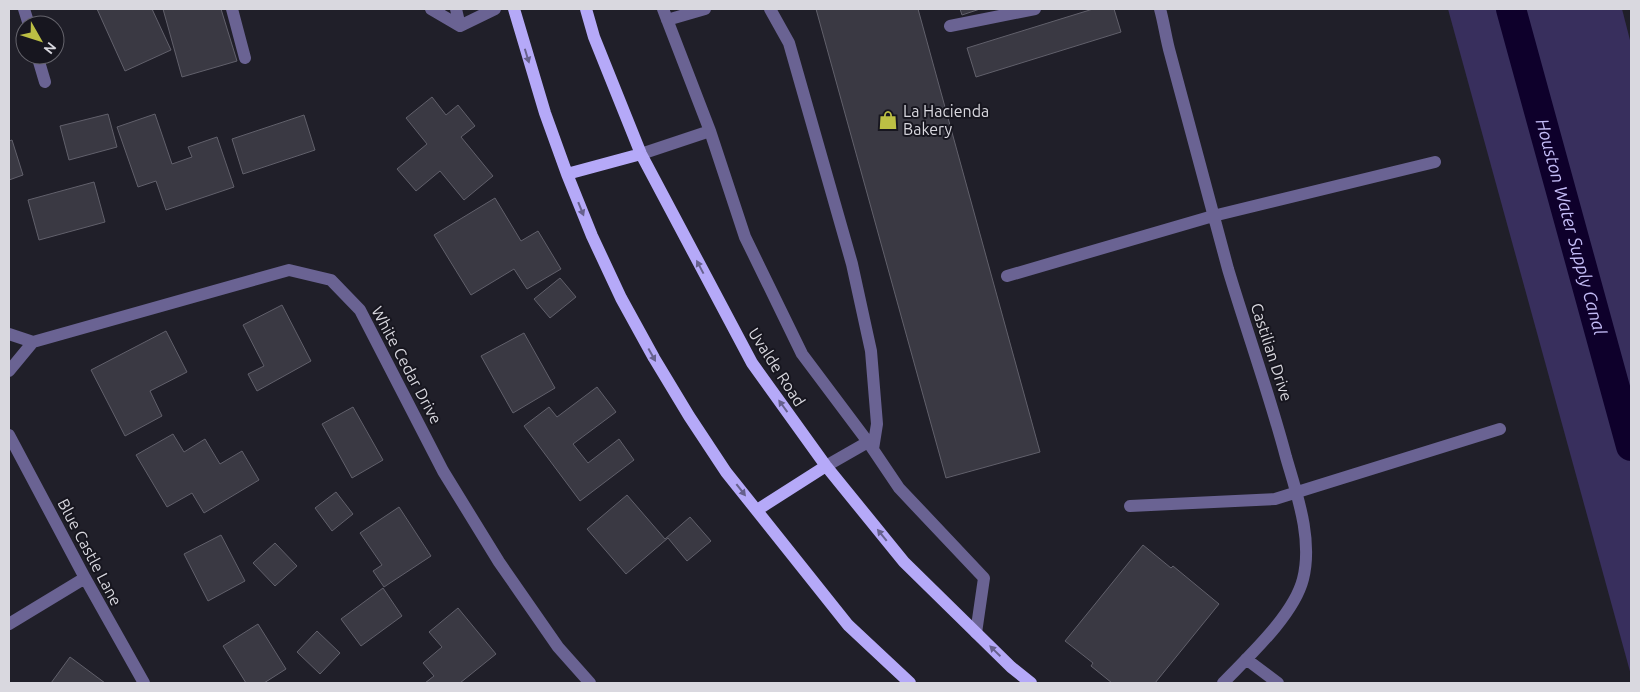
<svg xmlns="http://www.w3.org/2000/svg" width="1640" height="692" font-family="Ubuntu,sans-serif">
<rect width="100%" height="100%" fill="#201f29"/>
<path fill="#382f5d" d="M1448 9H1622L1631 44V675Z"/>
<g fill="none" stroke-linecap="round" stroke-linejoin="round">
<path stroke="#0e002b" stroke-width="30" id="s1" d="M1511 9 1631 446"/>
</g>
<path fill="#3a3943" stroke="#61606b" d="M97 9H152L171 50 125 71Z
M163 9H221L237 61 182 77Z
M816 9H918L1040 452 946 478Z
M960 9H980L962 15Z
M1093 9H1114L1121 32 976 77 967 48Z
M432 97 446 115 458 105 475 126 461 137 493 176 464 200 440 171 416 191 397 169 427 144 406 118Z
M108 114 117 147 69 160 60 126Z
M155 114 172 164 192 157 188 147 217 137 234 187 166 210 156 181 138 187 117 127Z
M304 115 315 150 243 174 232 139Z
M12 140 23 175 9 180V141Z
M94 182 105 222 39 240 28 200Z
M495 198 521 241 538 231 561 269 527 289 514 269 471 295 434 235Z
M560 278 576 297 550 318 534 299Z
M282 305 311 361 257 391 248 374 264 366 243 325Z
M166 331 187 372 150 391 162 416 125 436 91 370Z
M524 333 555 388 513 413 481 356Z
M597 387 616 412 573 444 588 463 619 439 634 460 580 501 524 426 549 407 557 417Z
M353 407 383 460 352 478 322 424Z
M173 434 184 452 205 439 220 464 242 451 259 480 204 513 192 493 167 507 136 455Z
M336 492 353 514 332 531 315 508Z
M627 495 665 539 690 517 711 541 687 561 668 538 626 574 587 529Z
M399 507 431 556 384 587 373 571 382 565 360 533Z
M221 535 245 581 208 601 184 554Z
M275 543 297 566 275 586 253 563Z
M1143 545 1171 568 1173 566 1219 604 1155 683H1112L1091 666 1093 663 1065 641Z
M383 588 402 616 361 646 341 619Z
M458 608 496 654 460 683H425L434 676 423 663 442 647 429 632Z
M258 624 286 669 264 683H246L223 646Z
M317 631 340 653 320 674 297 652Z
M70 657 105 683H51Z"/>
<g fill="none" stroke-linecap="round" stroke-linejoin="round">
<path stroke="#6a6393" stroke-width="12" d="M24 9 29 25
M232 9 245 58
M431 9 460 26 495 9
M456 9 460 26
M663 9 710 131 745 237 802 354 868 442 899 488 984 578 976 633
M770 9 789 43 852 264 871 351 877 424 873 449
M1160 9C1164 23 1166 39 1170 53 1189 125 1208 197 1228 269 1247 332 1269 393 1286 457 1297 495 1313 539 1303 579 1294 615 1248 657 1223 683
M667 20 705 9
M950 26 1035 9
M37 55 45 82
M641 154 710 131
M1007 276 1213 216 1435 162
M9 334 33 342
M9 371 33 342 289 270 331 280 360 310 443 471 499 562 558 647 590 683
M9 435 85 578 144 683
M826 466 868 442
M1130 506 1275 499 1500 429
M9 624 85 578
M1246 659 1278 683"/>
<path stroke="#b5a9f8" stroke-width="12" d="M514 9 545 113 567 174 592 236 621 298 654 358 689 416 726 472 848 625 910 683
M586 9 594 37 641 154 752 363 826 466 904 562 1011 667 1031 683
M567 174 641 154
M757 510 826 466"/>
</g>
<defs><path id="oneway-solid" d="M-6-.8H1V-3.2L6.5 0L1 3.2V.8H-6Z" transform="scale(1.25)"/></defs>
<g fill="#66608c">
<use href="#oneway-solid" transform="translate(527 56) rotate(73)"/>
<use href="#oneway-solid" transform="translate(581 209) rotate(68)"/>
<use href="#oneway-solid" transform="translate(700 267) rotate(-118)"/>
<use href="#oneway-solid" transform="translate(652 355) rotate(61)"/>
<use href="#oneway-solid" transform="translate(783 406) rotate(-126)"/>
<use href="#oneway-solid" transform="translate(741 490) rotate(52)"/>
<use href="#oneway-solid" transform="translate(882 535) rotate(-129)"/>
<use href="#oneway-solid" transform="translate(995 651) rotate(-136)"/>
</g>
<defs>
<g id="shop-bare" transform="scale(1.5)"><path d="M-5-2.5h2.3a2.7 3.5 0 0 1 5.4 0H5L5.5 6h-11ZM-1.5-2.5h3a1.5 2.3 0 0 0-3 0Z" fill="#bcbf44" stroke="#17161f" stroke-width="2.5" paint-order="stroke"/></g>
</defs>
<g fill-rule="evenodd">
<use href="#shop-bare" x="888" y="120"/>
</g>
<g text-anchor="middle" stroke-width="4" stroke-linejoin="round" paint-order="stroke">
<g font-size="16" fill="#d9d8df" stroke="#17161f" text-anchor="start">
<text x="903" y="117">La Hacienda<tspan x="903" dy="18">Bakery</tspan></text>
</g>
<g font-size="16" fill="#d9d8df" stroke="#17161f">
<text transform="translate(1272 352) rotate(72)" y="6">Castilian Drive</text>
<text transform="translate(407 365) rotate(62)" y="6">White Cedar Drive</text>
<text transform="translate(777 367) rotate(57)" y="6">Uvalde Road</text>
<text transform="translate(90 552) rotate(62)" y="6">Blue Castle Lane</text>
</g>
<g font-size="18" font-style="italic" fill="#c4bcf7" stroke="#17161f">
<text dy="6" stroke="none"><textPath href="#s1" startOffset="226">Houston Water Supply Canal</textPath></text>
</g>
</g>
<rect width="1640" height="692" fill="none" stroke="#d9d8df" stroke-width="20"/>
<g transform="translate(40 40) rotate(129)"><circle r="24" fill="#17161f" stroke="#65646c"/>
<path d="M0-4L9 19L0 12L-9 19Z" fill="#bcbf44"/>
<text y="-8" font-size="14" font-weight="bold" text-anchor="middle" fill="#d9d8df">N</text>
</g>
</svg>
